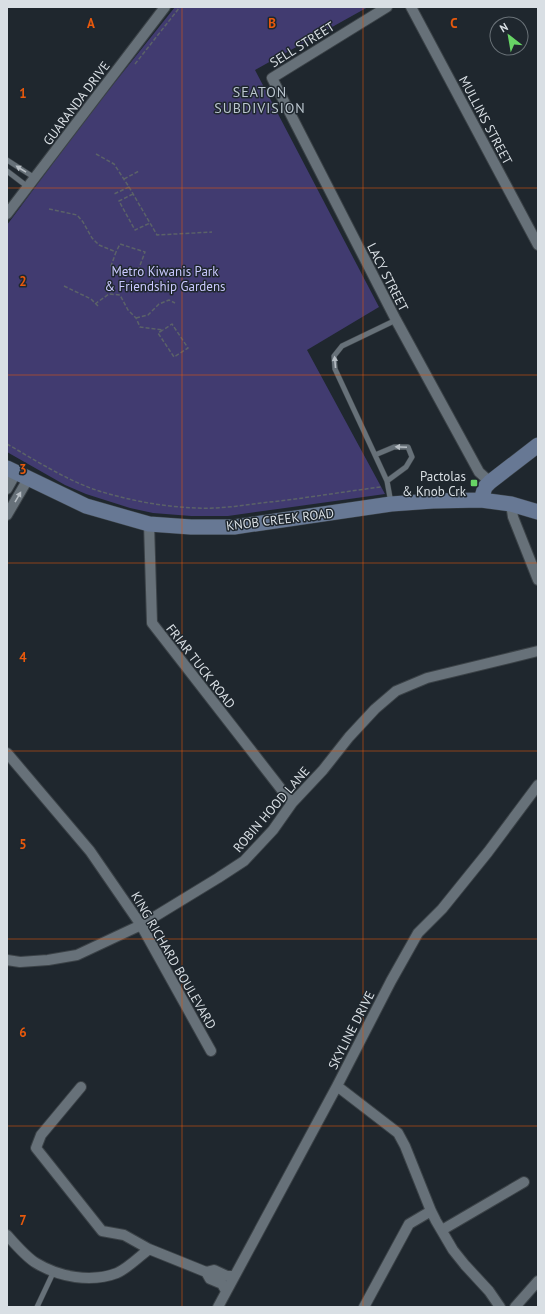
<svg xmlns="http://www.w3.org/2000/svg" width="545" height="1314" font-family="'PT Sans',sans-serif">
<rect width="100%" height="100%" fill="#1f272e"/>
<path fill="#413b70" d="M175 7H368L255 70 379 307 307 350 385 494 228 516H191L153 513 130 508 86 494 65 485 7 452V225L88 116Z"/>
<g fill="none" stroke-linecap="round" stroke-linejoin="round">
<g stroke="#3b4247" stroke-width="6">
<path id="lane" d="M7 160 35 178
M7 171 28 187
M375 455 387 481 391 503
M387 481 406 467 412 457 408 447H394L375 455 335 369 334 356 342 346 396 320
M37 1307 54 1271"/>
</g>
<g stroke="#3b4247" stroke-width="12">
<path id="street" d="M387 7 272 78 396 320 479 472 490 482
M411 7 538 245
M7 214 165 7
M7 489 16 473
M511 504 513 517 538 580
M7 515 28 479
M149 524 152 623 292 803
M7 753 90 851 141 925 211 1051
M7 960 20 962 48 960 77 955 141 925 218 878 244 861 273 830 292 803 323 770 349 737 375 709 396 691 427 678 538 651
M337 1086 398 1133 405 1146 431 1211 436 1221 453 1250 465 1265 489 1291 500 1307
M81 1087 41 1135 36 1148 102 1231 124 1235 149 1249 206 1272 214 1270 227 1276H234
M442 1230 524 1182
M7 1235C15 1244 26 1257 36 1263 59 1277 91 1283 117 1273 128 1268 139 1257 149 1249
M206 1272 210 1279 222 1284 226 1291
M218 1307 337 1086 391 981 418 933 442 909 488 852 538 785
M364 1307 409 1224 431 1211
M515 1307 538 1281"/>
</g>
<g stroke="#3b4247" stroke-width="16">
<path id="secondary" d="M7 468 86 506 149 524 191 527H234L391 504 433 501 481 500 511 504 538 512
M481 500 485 487 490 482 538 445"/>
</g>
<path stroke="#5b6268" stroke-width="1.5" stroke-dasharray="4 2" stroke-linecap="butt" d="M135 64 180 7
M96 154 114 164 129 187 114 194
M124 179 139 171
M129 187 157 235 212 232
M133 194 119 201 135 230 150 223
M49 209 77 215 83 222 92 238 99 245 116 252 111 266 136 276 145 252 120 244 116 252
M64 286 91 299 98 306
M95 304 109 294 120 295 128 310 136 318 140 327 163 330 158 333 174 357 188 348 172 324 163 330
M136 318 148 315 159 304 169 300 175 303
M7 444C35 460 63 478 93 489 126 500 163 507 197 508 218 509 240 506 261 503 301 499 341 492 381 487"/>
<use href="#lane" stroke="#677179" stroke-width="5"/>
<use href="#street" stroke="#677179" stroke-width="10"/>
<use href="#secondary" stroke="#677894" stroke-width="15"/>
</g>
<defs><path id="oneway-solid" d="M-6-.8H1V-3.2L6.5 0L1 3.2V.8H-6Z"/></defs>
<g fill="#b7bec4">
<use href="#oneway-solid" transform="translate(21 169) rotate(-148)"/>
<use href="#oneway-solid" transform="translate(335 362) rotate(-95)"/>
<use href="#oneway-solid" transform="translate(401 447) rotate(-178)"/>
<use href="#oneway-solid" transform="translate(18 497) rotate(-60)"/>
</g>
<path fill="none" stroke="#e8590c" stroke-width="1" stroke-opacity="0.55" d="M182 7V1307M363 7V1307M7 188H538M7 375H538M7 563H538M7 751H538M7 939H538M7 1126H538"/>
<rect fill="#67d465" stroke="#1f272e" stroke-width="1.5" x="470" y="479" width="8" height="8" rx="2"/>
<g text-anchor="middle" stroke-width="3" stroke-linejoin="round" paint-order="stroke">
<g font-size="13" fill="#d9dfe4" stroke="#1f272e">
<text transform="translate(302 44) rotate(-32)" y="5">SELL STREET</text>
<text transform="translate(76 103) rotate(-53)" y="5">GUARANDA DRIVE</text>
<text transform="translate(486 120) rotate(62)" y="5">MULLINS STREET</text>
<text transform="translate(388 277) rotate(63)" y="5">LACY STREET</text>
<text transform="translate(280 519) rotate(-7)" y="5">KNOB CREEK ROAD</text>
<text transform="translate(201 666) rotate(52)" y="5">FRIAR TUCK ROAD</text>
<text transform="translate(271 809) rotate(-49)" y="5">ROBIN HOOD LANE</text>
<text transform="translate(174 960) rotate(60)" y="5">KING RICHARD BOULEVARD</text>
<text transform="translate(351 1030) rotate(-63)" y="5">SKYLINE DRIVE</text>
</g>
<g font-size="13" fill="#cac9fe" stroke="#1f272e">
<text x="165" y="276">Metro Kiwanis Park<tspan x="165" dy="15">&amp; Friendship Gardens</tspan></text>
</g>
<g font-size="13" fill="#d9dfe4" stroke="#1f272e" text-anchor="end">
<text x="466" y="481">Pactolas<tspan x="466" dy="15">&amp; Knob Crk</tspan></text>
</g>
<g font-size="14" letter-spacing="1" fill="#bbc6cf" stroke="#1f272e">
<text x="260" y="97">SEATON<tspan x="260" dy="16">SUBDIVISION</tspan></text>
</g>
</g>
<g font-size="13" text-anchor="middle" font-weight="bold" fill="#e8590c" stroke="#1f272e" stroke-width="3" stroke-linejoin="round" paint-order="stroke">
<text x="91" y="28">A</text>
<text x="272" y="28">B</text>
<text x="454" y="28">C</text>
<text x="23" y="98">1</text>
<text x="23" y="286">2</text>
<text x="23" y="474">3</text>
<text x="23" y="662">4</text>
<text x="23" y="849">5</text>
<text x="23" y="1037">6</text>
<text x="23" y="1225">7</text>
</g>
<rect width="545" height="1314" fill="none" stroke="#d9dfe4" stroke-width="16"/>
<g transform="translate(509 36) rotate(329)"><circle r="19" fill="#1f272e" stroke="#697177"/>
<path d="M0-3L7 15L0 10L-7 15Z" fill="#67d465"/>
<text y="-6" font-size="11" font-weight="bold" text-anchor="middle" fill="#d9dfe4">N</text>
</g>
</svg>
